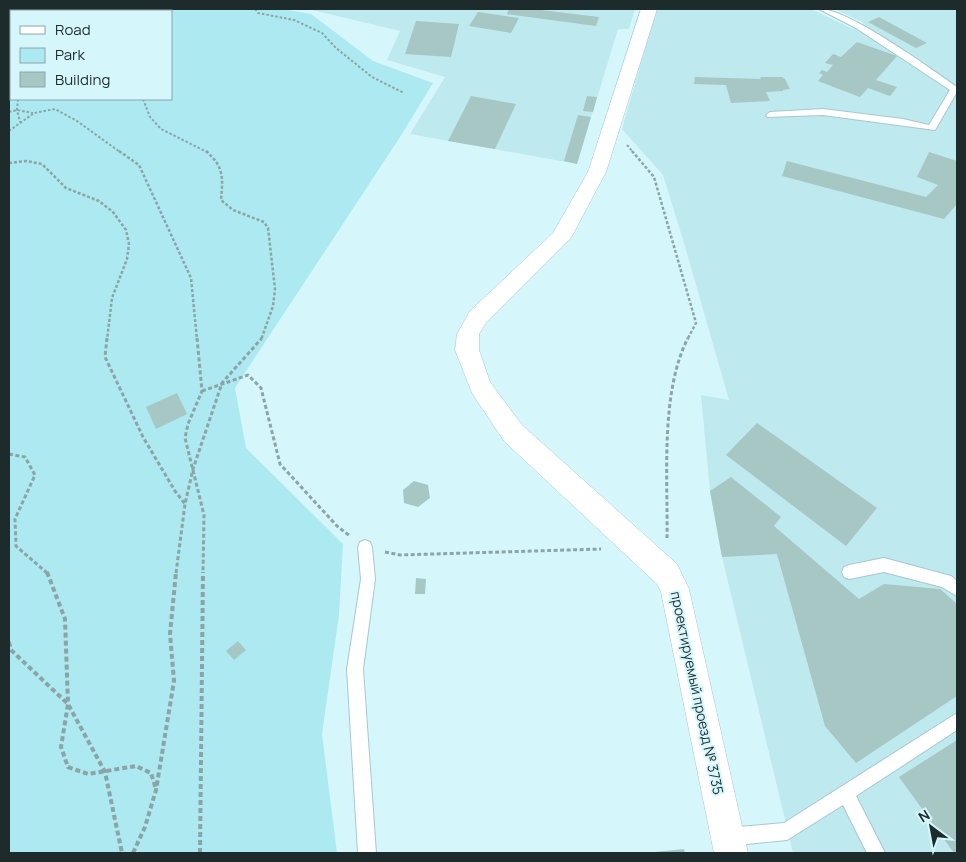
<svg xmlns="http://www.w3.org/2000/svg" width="966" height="862" font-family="Manrope,sans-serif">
<rect width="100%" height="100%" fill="#d5f7fc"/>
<path fill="#bee9ef" d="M308 9H635L629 29H618L577 164 410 134 445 77 387 60 400 31Z
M656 9H811L853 29 864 23 835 9H957V853H793L722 557 710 491 701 395 729 400 684 243 663 175 622 129Z"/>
<path fill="#ade9f1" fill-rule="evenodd" d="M9 9H282L311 14 373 61 433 83 402 134 235 388 246 448 343 544 339 615 322 734 337 853H9ZM11 11H171V99H11Z"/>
<path fill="#a6c7c4" d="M509 9H533L599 17 596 26 507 14Z
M478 12 519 18 511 33 469 26Z
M879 17 927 43 916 48 868 22Z
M416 21 459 24 451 57 405 54Z
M857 42 897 56 876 80 897 87 890 96 868 88 860 97 818 81 823 75 819 73 822 70 827 72 833 65 825 63 833 54 841 57Z
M695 77 761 79 760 77H782L785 79 790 89 783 90V91L766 92 770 101 731 103 726 85 694 84Z
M471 96 516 104 495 149 448 141Z
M587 96 597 97 593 112 583 111Z
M578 115 591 117 577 164 564 161Z
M929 152 957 161V204L944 219 782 176 787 161 926 197 938 185 917 177Z
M177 393 187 414 156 429 146 407Z
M757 423 877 508 846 546 726 455Z
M731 477 781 517 774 526 859 599 884 584 940 589 957 604V696L856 763 825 726 777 554 722 557 710 491Z
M414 481 428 485 430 498 418 507 404 503 403 490Z
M416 578 426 579 425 594H415Z
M238 641 246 650 234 660 226 651Z
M957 740V853H954L899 777Z
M684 849 685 853H654V852Z"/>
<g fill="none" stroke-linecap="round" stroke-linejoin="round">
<g stroke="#a7c8cd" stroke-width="2">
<path id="lane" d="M819 9C846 7 931 69 957 87V92L935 130 823 115 767 117 766 115 770 112 823 109 903 119 929 125 950 90 856 28Z
M365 540 370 542 372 547 375 579 363 669 376 853H358L347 669 361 579 358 547 360 542Z
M884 558 951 576 957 581V596L942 587 884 572 849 579 844 577 842 572 844 567 849 565Z
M957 713V730L856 796 885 853H867L843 805 787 840 728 846 722 843 719 837 722 831 728 828 784 823Z"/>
</g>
<g stroke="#a7c8cd" stroke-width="1">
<path id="street" d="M641 9H657L606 172 571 238 486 323 479 334V350L490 382 522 425 677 564 689 589 748 853H714L661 592 657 584 504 441 472 393 455 350 457 334 470 311 553 233 588 172Z"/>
</g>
<path stroke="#8aa4a7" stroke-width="2" stroke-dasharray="2.5 2" stroke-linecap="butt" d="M255 9 258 13 294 20 322 33 336 48 372 77 404 93
M9 36 11 37
M9 49 11 52
M18 99 17 110 20 122
M143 99 150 117 161 129 207 152
M9 112 17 110 33 113
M9 131 34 113 55 109 77 121 120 152
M627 145 633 152"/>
<path stroke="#8aa4a7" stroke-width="2.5" stroke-dasharray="3 2" stroke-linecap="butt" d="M119 151 139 165 191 278 197 340
M206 151C224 167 223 177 221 200L233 210 264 222 268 228 275 289 273 306 261 340
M632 151 654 177 696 323 687 340
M9 163 26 161 42 164 66 188 99 201 113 212 126 230 129 244 127 259 112 298 107 340"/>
<path stroke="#8aa4a7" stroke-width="3" stroke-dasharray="4 2.5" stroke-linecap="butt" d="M107 338 105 357 143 437 175 491 185 504
M197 338 202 391 188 424 185 438 204 515 203 573
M202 391 248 375 261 388 280 464 337 526 350 536
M9 454 25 457 35 475 15 519 16 546 47 573
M667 538C668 478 660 392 688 338
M385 552 400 555 601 549
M176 573 185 504 193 469 222 383 262 338"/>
<path stroke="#8aa4a7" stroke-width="4" stroke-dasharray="5 3" stroke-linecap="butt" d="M47 572 65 619 68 704 61 747 68 767 88 774 136 766 151 773 156 789
M9 642 11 650 68 704 105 772 122 853
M133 853 145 827 156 790 174 681 170 634 176 572
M200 853 203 572"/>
<use href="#lane" fill="#fff" fill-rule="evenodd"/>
<use href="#street" fill="#fff" fill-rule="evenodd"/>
</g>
<g text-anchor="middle" stroke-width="4" stroke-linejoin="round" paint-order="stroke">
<g font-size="14" fill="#1e2b2d" stroke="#d5f7fc">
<text transform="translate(697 693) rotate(78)" y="5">проектируемый проезд № 3735</text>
</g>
</g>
<rect width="966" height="862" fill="none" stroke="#1e2b2d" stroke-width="20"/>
<rect x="10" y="10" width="162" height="90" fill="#d5f7fc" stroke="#8ca5a9"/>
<rect x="20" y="26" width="25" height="8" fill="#ffffff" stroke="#8ca5a9"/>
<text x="55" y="35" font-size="15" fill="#1e2b2d">Road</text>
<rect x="20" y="48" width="25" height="15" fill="#ade9f1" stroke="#8ca5a9"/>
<text x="55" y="60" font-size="15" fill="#1e2b2d">Park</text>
<rect x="20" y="72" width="25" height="15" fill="#a6c7c4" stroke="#8ca5a9"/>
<text x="55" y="85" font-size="15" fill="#1e2b2d">Building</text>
<g transform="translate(931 827) rotate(328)" stroke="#d5f7fc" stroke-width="4" paint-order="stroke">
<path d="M0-4L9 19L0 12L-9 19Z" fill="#1e2b2d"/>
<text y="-8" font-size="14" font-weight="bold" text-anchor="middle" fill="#1e2b2d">N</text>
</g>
</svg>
